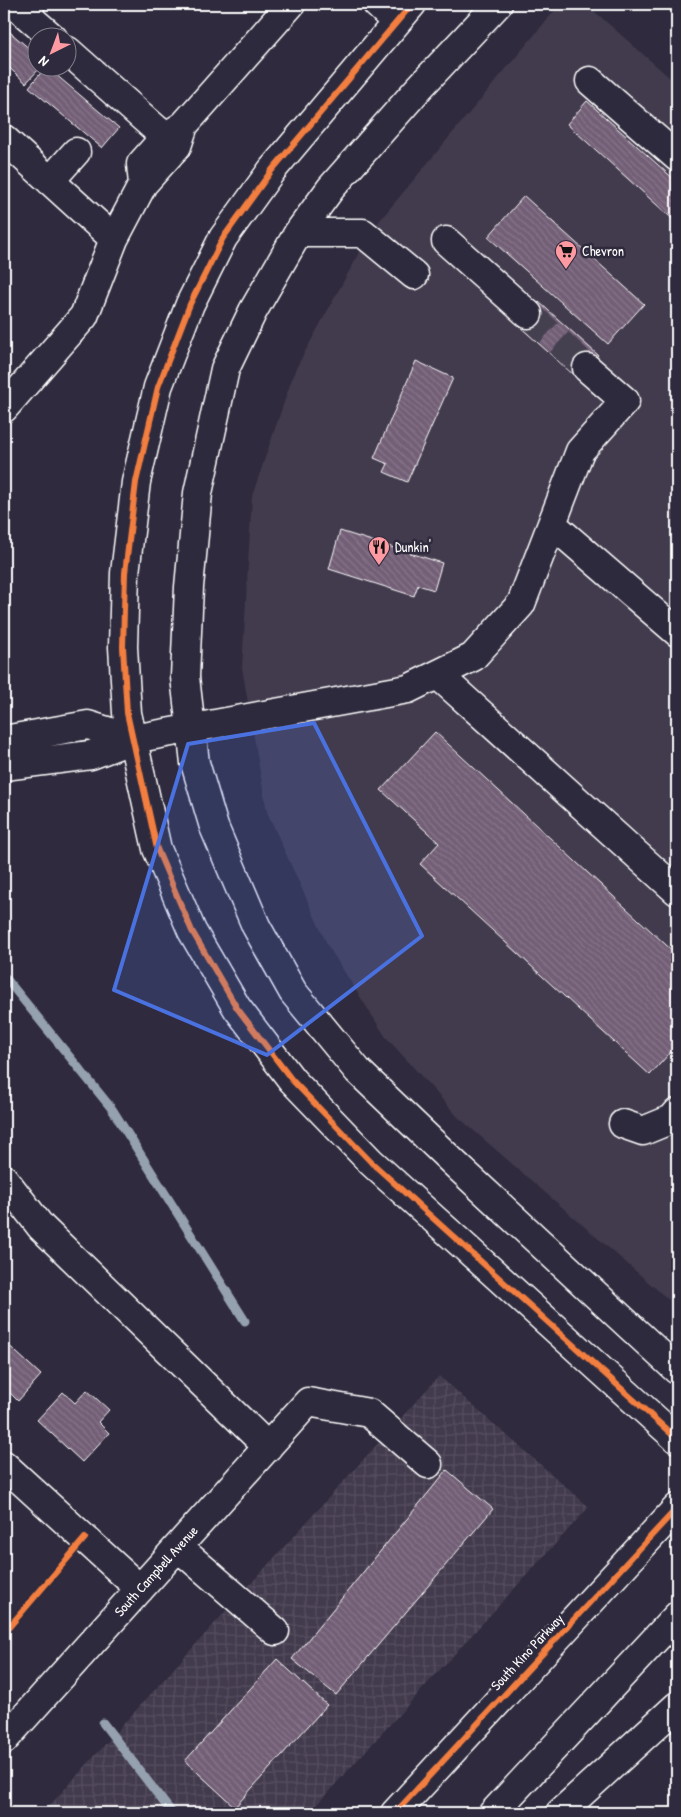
<svg xmlns="http://www.w3.org/2000/svg" width="681" height="1817" font-family="'Patrick Hand',sans-serif">
<defs>
<pattern id="industrial-grid" width="8" height="8" patternUnits="userSpaceOnUse" patternTransform="scale(1.25)"><rect width="8" height="8" fill="#433a4e"/><path d="M0 4h8M4 0v8" fill="none" stroke="#564e60"/></pattern>
<pattern id="building-back-hatch" width="6" height="6" patternUnits="userSpaceOnUse" patternTransform="scale(1.25)"><rect width="6" height="6" fill="#725e76"/><path d="M-1 5l2 2M0 0l6 6M5-1l2 2" fill="none" stroke="#87768b"/></pattern>
</defs>
<rect width="100%" height="100%" fill="#2f2a3d"/>
<filter id="ink" filterUnits="userSpaceOnUse"><feTurbulence type="fractalNoise" baseFrequency=".02" numOctaves="2"/><feDisplacementMap in="SourceGraphic" scale="10" xChannelSelector="R" yChannelSelector="G"/><feConvolveMatrix kernelMatrix="1 2 1 2 8 2 1 2 1" color-interpolation-filters="sRGB"/></filter>
<g filter="url(#ink)">
<path fill="#433a4e" d="M560 4H586L677 84V1307L458 1117 385 1036 328 946 267 812 242 668 252 496 295 370 371 231Z"/>
<path fill="url(#industrial-grid)" d="M439 1376 589 1507 309 1813H43Z"/>
<g fill="none" stroke-linecap="round" stroke-linejoin="round">
<path stroke="#95a1af" stroke-width="9" d="M4 976 112 1109 245 1321
M103 1723 172 1813"/>
</g>
<path fill="url(#building-back-hatch)" stroke="#fff" d="M4 27 38 56V68H40L26 83 4 63Z
M45 68H48L119 128 102 148 29 87Z
M587 101 677 182V223L567 124Z
M524 196 644 304 608 344 488 237Z
M539 302 598 355 577 378 518 325Z
M416 361 453 378 407 482 384 472 388 464 374 458Z
M340 531 442 563 434 590 418 585 414 596 329 569Z
M435 732 677 955V1045L650 1075 420 864 439 843 381 790Z
M4 1341 41 1375 18 1401 4 1387Z
M87 1390 109 1410 98 1422 109 1433 82 1462 37 1420 63 1392 75 1403Z
M447 1470 493 1509 336 1695 292 1659Z
M277 1659 327 1705 235 1807 185 1761Z"/>
<g fill="none" stroke-linecap="round" stroke-linejoin="round">
<path stroke="#443f50" stroke-width="28" stroke-dasharray="28 14" stroke-linecap="butt" d="M528 314 587 368"/>
<g stroke="#fff" stroke-width="31">
<path id="minor" d="M31 4 23 12 53 38
M377 4 395 21
M412 4 272 170 223 238 190 304 158 387 136 482 125 573 123 647 127 713 157 849 192 931 237 1008 292 1080 371 1162 677 1439
M498 4 419 88 331 188 298 233 253 311 225 369 198 493 189 587 185 677 195 763 214 827 256 926 293 992 358 1071 455 1164 677 1370
M68 51 165 137
M590 81 677 157
M184 125 291 4
M4 139 114 239
M50 181 76 152
M298 233H363L414 275
M446 241 528 314
M4 408 84 316 114 239 143 184 177 146 184 125 165 137 141 164 143 184
M552 524 677 632
M438 675 677 891
M4 740 88 725 133 739
M4 766 91 755 133 739 408 689 473 657 521 604 580 451 625 401 587 368
M623 1124 643 1131 672 1119 677 1113
M4 1179 41 1227 268 1447
M4 1465 140 1589
M178 1547 275 1631
M4 1740 308 1402 369 1413 428 1464"/>
</g>
<g stroke="#fff" stroke-width="31">
<path id="major" d="M395 1813 677 1508
M493 1813 677 1616"/>
</g>
<g stroke="#fff" stroke-width="31">
<path id="highway" d="M560 1813 677 1706"/>
</g>
<use href="#minor" stroke="#2f2a3d" stroke-width="28"/>
<use href="#major" stroke="#2f2a3d" stroke-width="28"/>
<use href="#highway" stroke="#2f2a3d" stroke-width="28"/>
<g stroke="#2f2a3d" stroke-width="9">
<path id="cycleway" d="M412 4 272 170 223 238 190 304 158 387 136 482 125 573 123 647 127 713 157 849 192 931 237 1008 292 1080 371 1162 677 1439
M4 1633 85 1538
M395 1813 677 1508"/>
</g>
<use href="#cycleway" stroke="#f27e40" stroke-width="6"/>
</g>
</g>
<path fill="#4a71e0" fill-opacity="0.2" stroke="#4a71e0" stroke-width="4" stroke-linejoin="round" d="M314 723 422 936 267 1055 114 990 188 744Z"/>
<defs>
<g id="supermarket-pin" transform="scale(1.125)"><path d="M0 17L-7.5 6A9.5 9.5 0 1 1 7.5 6Z" fill="#ff9aa2" stroke="#2f2a3d"/><path d="M-6-5.5h2.5l.6 2H6L4.5 2H-2.5L-4.4-4H-6ZM-1.5 3.2a1.3 1.3 0 1 0 .1 0ZM3 3.2a1.3 1.3 0 1 0 .1 0Z" fill="#111"/></g>
<g id="restaurant-pin" transform="scale(1.125)"><path d="M0 17L-7.5 6A9.5 9.5 0 1 1 7.5 6Z" fill="#ff9aa2" stroke="#2f2a3d"/><path d="M-5-6h1v4h1v-4h1v4h1v-4h1v5L-1.5 .5V6h-2V.5L-5-1ZM5-6V6H3V1.5H1.5Q1.5-4 5-6Z" fill="#111"/></g>
</defs>
<g fill-rule="evenodd">
<use href="#supermarket-pin" x="566" y="251"/>
<use href="#restaurant-pin" x="379" y="547"/>
</g>
<g text-anchor="middle" stroke-width="5" stroke-linejoin="round" paint-order="stroke">
<g font-size="14" fill="#fff" stroke="#2f2a3d" text-anchor="start">
<text x="582" y="256">Chevron</text>
<text x="395" y="552">Dunkin'</text>
</g>
<g font-size="14" fill="#fff" stroke="#2f2a3d">
<text transform="translate(156 1571) rotate(-48)" y="5">South Campbell Avenue</text>
<text transform="translate(527 1652) rotate(-47)" y="5">South Kino Parkway</text>
</g>
</g>
<rect width="681" height="1817" fill="none" stroke="#2f2a3d" stroke-width="20"/>
<rect x="10" y="10" width="661" height="1797" fill="none" stroke="#fff" stroke-width="2" filter="url(#ink)"/>
<g transform="translate(52 52) rotate(222)"><circle r="24" fill="#2f2a3d" stroke="#827f8b"/>
<path d="M0-4L9 19L0 12L-9 19Z" fill="#ff9aa2"/>
<text y="-8" font-size="14" font-weight="bold" text-anchor="middle" fill="#ffffff">N</text>
</g>
</svg>
